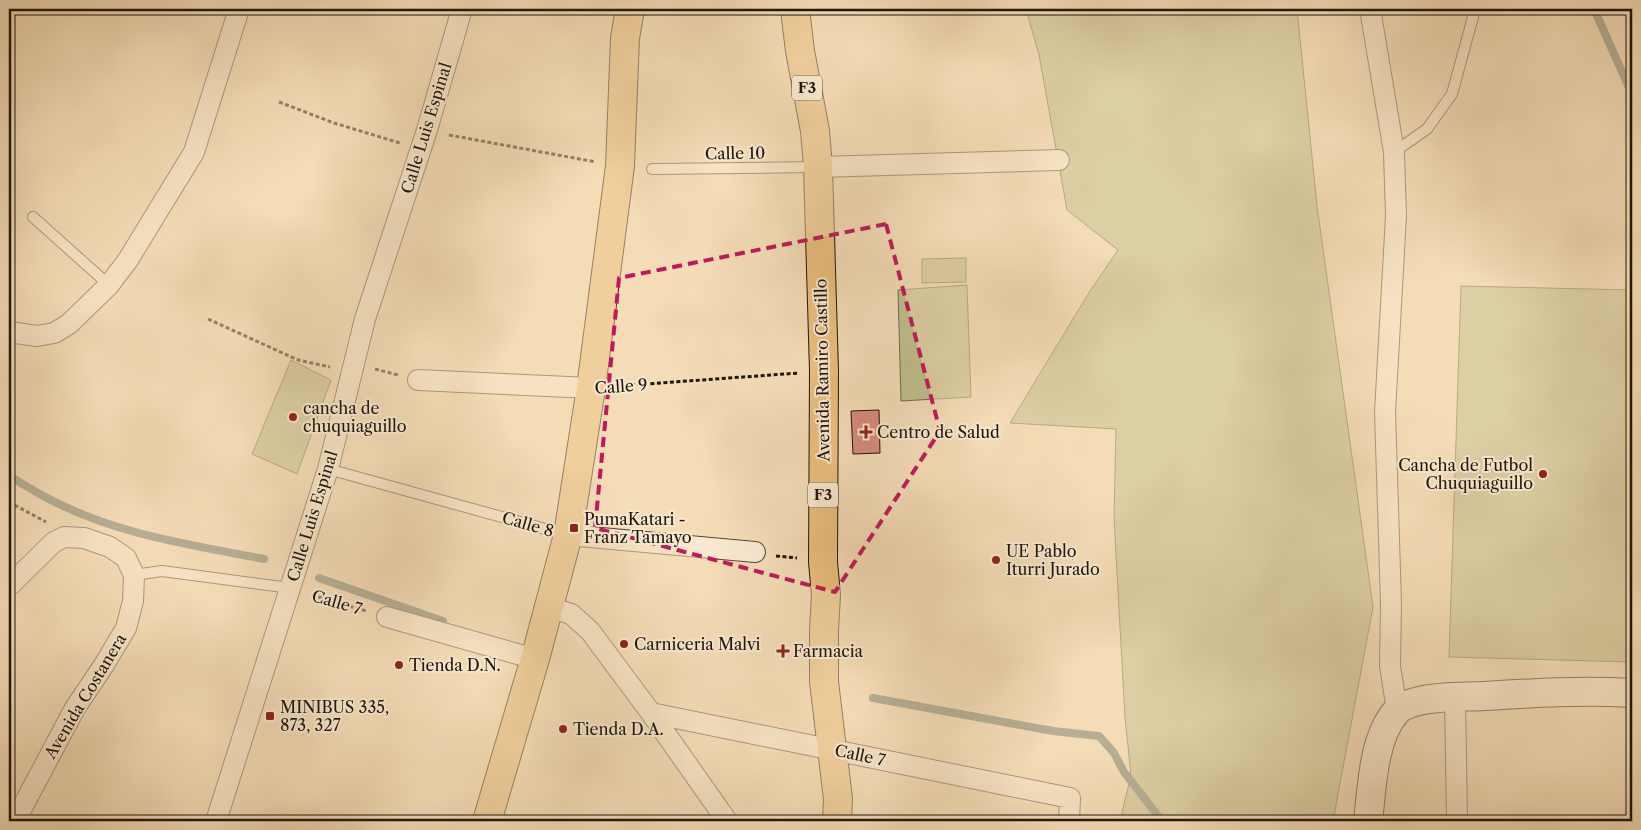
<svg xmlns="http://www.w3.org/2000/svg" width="1641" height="830" font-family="'Libre Caslon Text',serif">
<rect width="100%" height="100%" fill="#f4dcb7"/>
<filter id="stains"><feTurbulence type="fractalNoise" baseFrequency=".004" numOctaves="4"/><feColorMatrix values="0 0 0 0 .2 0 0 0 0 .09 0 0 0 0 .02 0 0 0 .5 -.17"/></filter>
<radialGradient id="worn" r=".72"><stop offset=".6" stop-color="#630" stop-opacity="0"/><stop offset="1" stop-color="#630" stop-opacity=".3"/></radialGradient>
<path fill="#bebf8c" stroke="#6e6a4b" d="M1026 9H1297L1317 206 1373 607 1333 821H1120L1131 775 1125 718 1114 517 1116 429 1010 423 1090 291 1118 250 1067 210 1039 55Z
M966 258V282L922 283V259Z
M967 285 971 397 901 401 898 290Z
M1461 286 1632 290V662L1449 657Z
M291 360 331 380 297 474 252 454Z"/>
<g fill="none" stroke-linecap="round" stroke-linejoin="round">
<path stroke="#69786f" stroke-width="8" d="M1594 9 1632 94
M9 475C18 482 28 487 38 493 108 533 185 544 264 559
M319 578 443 621
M873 698 1053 731 1099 736 1114 753 1124 772 1162 821"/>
</g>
<path fill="#d58a7d" stroke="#1d150a" d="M879 410 880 453 853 454 851 411Z"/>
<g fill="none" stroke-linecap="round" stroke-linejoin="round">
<g stroke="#534735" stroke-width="12">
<path id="lane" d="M1394 152 1427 129 1452 94 1473 17 1469 9
M652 169 817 167
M33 217 109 285
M328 469 567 535
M134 575 162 571 290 588"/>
</g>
<g stroke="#534735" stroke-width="22">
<path id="street" d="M1370 9 1394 152 1396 216 1385 412 1391 603 1390 666 1397 710
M818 167 1059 160
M9 332 37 336 54 333 69 324 109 285 128 260 194 152 239 9
M418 380 591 388
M568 535 755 552
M9 586 54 542 64 537 84 538 110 547 126 558 134 575 133 601 126 628 104 665 75 708 15 821
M549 607 571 614 590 631 651 713 727 821
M387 617 535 659
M1455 697 1457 821
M651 713 1070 798 1069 821
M216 821 328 469 365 319 427 130 462 9"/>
</g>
<g stroke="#1d150a" stroke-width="30">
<path id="secondary" d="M1368 821C1372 788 1373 738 1396 712 1401 706 1411 703 1419 701 1440 696 1463 697 1484 696 1533 693 1583 690 1632 693"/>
</g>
<g stroke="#1d150a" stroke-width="30">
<path id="primary" d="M795 9 800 51 815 131 818 167 824 371 823 562 826 595 824 630V682L838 799 837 821"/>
</g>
<g stroke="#1d150a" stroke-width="30">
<path id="highway" d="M487 821 535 659 568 535 591 388 620 166 625 38 630 9"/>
</g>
<path stroke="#1d150a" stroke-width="3" stroke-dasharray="4 2.5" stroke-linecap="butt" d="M279 102 334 123 400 143
M449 135 596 162
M208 319 298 360 330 367
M375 369 398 375
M618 386 799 373
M9 502 46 522
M776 556 797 558
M312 595 366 611"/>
<use href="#lane" stroke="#f8e8d0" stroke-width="10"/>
<use href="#street" stroke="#f8e8d0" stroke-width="20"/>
<use href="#secondary" stroke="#f8e8d0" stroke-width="28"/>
<use href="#primary" stroke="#eabe7c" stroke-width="28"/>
<use href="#highway" stroke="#eabe7c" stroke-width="28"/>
</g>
<path d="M0 0H1641V830H0ZM886 224 940 431 835 592 595 528 619 278Z" fill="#f4dcb7" fill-opacity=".55" fill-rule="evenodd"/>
<path fill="none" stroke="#c2185b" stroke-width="4" stroke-dasharray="10 6" stroke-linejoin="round" d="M886 224 940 431 835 592 595 528 619 278Z"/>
<g fill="#8f2418" stroke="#f8e8d0" stroke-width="2">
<circle cx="293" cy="417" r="5"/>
<path d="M863.5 424.5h5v5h5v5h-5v5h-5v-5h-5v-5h5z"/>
<circle cx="1543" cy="474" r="5"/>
<rect x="569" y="523" width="10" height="10" rx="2.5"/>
<circle cx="996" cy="560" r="5"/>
<circle cx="624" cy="644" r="5"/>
<path d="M780.5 643.5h5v5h5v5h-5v5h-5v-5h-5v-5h5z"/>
<circle cx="399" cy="665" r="5"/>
<rect x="265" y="711" width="10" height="10" rx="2.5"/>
<circle cx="563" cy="729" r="5"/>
</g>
<g text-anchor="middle" stroke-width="4" stroke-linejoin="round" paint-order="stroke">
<g fill="#f8e8d0" stroke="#5f5445" stroke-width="1">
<rect x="792" y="75.5" width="30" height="25" rx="4"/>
<rect x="808" y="482.5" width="30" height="25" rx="4"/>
</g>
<g font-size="15" font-weight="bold" fill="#1d150a">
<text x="807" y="93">F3</text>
<text x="823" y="500">F3</text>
</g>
<g font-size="16" fill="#1d150a" stroke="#f8e8d0">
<text transform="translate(426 128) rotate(-73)" y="6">Calle Luis Espinal</text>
<text transform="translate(735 153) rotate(-1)" y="6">Calle 10</text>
<text transform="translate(822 370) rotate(-91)" y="6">Avenida Ramiro Castillo</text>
<text transform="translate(621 386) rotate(-4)" y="6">Calle 9</text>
<text transform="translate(312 516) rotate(-73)" y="6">Calle Luis Espinal</text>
<text transform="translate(528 524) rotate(16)" y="6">Calle 8</text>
<text transform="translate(337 602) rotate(16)" y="6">Calle 7</text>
<text transform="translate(85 696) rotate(-59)" y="6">Avenida Costanera</text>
<text transform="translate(860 755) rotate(12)" y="6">Calle 7</text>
</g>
<g font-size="16" fill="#1d150a" stroke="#f8e8d0" text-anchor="start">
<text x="303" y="414">cancha de<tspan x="303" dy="18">chuquiaguillo</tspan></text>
<text x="877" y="438">Centro de Salud</text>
<text x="1533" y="471" text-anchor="end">Cancha de Futbol<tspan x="1533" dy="18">Chuquiaguillo</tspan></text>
<text x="584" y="525">PumaKatari -<tspan x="584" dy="18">Franz Tamayo</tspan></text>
<text x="1006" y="557">UE Pablo<tspan x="1006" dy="18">Iturri Jurado</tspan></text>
<text x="634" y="650">Carniceria Malvi</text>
<text x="793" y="657">Farmacia</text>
<text x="409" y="671">Tienda D.N.</text>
<text x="280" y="713">MINIBUS 335,<tspan x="280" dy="18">873, 327</tspan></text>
<text x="573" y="735">Tienda D.A.</text>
</g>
</g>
<rect width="1641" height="830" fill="none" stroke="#f4dcb7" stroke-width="30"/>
<rect x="10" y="10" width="1621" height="810" fill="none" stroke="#1d150a" stroke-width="2.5"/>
<rect x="15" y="15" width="1611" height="800" fill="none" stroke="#1d150a"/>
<rect width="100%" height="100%" filter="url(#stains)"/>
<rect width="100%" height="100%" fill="url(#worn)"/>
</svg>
